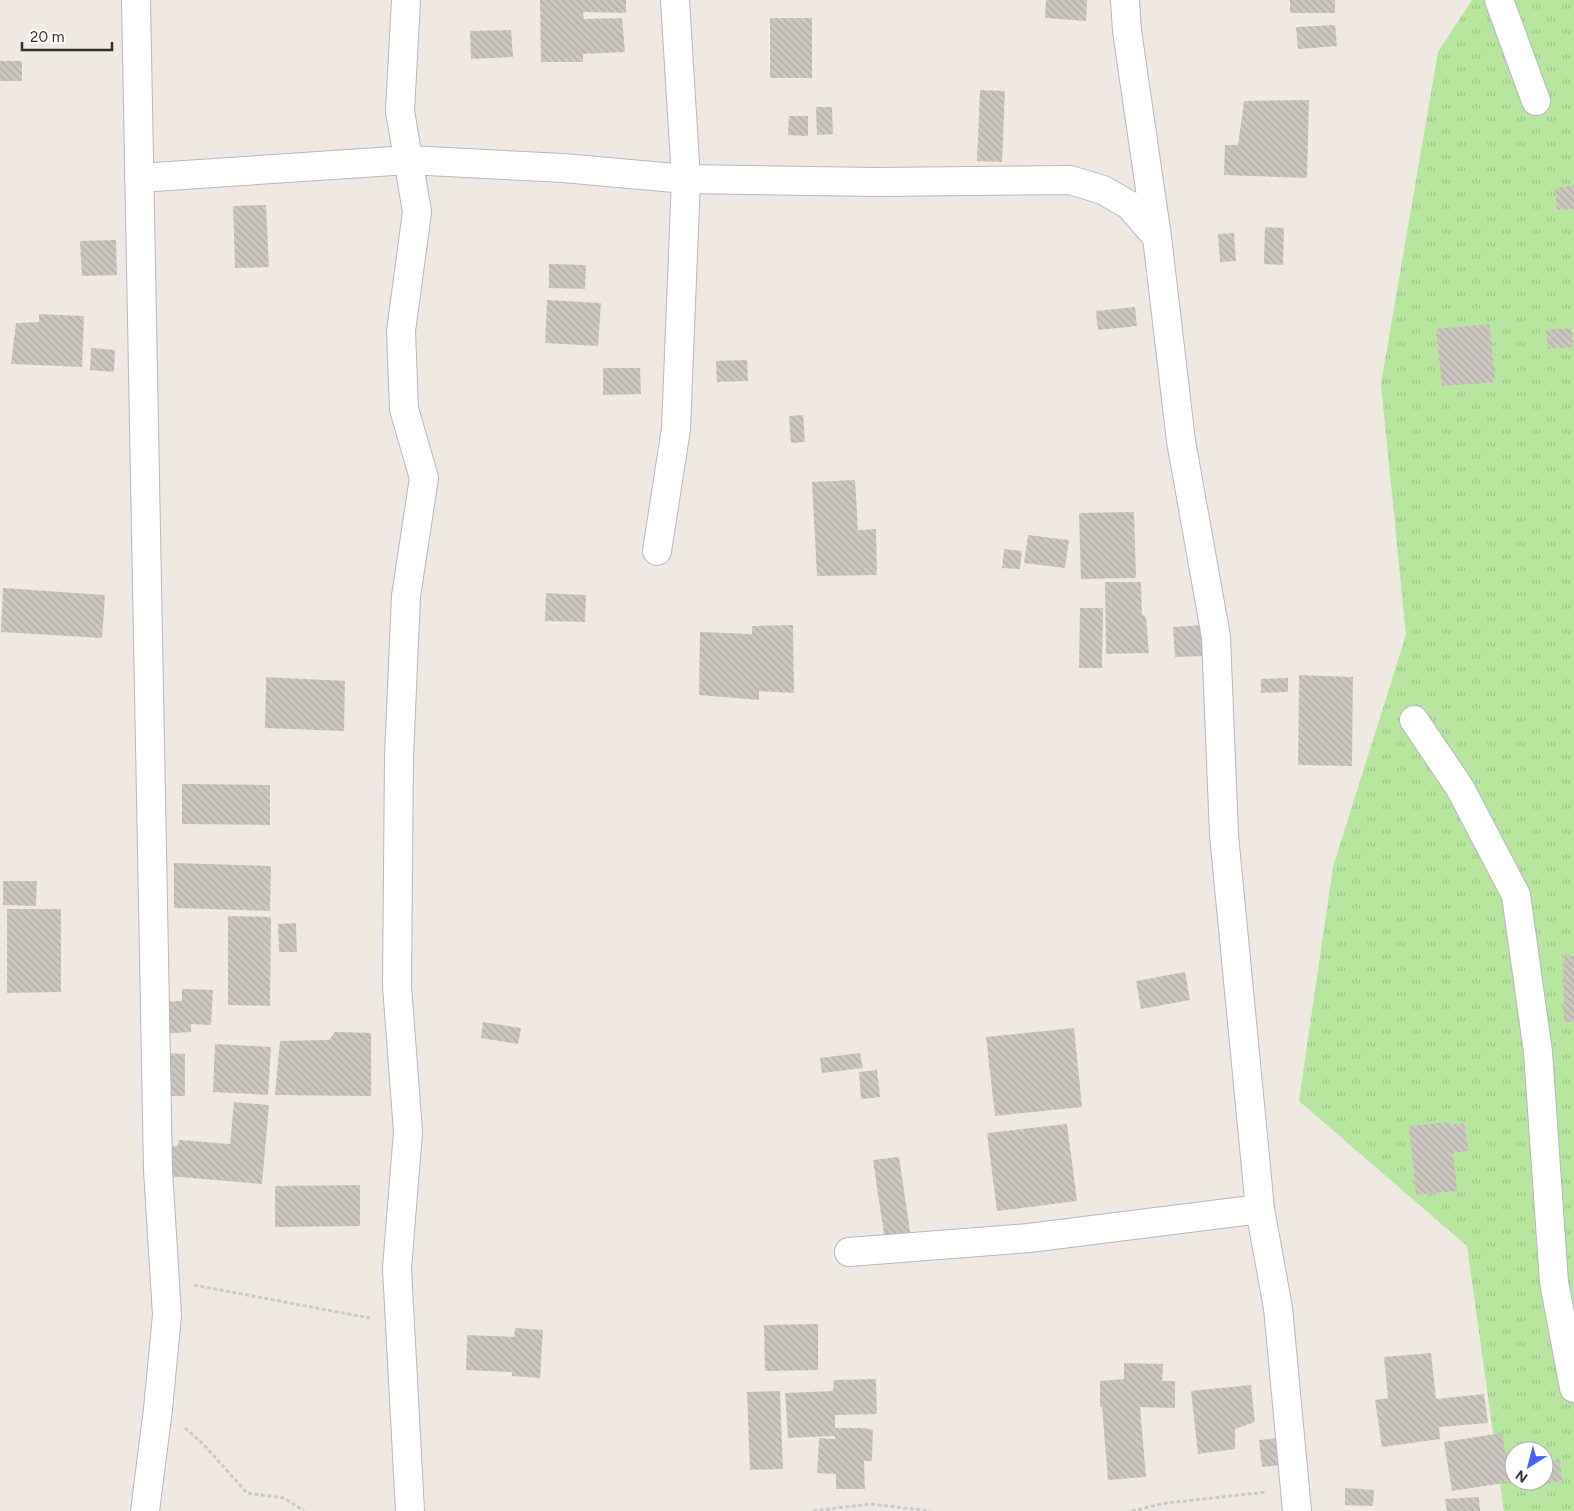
<svg xmlns="http://www.w3.org/2000/svg" width="1574" height="1511" font-family="Figtree,sans-serif">
<defs>
<pattern id="grass-tufts" width="24" height="20" patternUnits="userSpaceOnUse" patternTransform="scale(1.25)"><rect width="24" height="20" fill="#b6e59e"/><path d="M3 7l-1-3M5 7V3M7 7l1-3M15 17l-1-3M17 17v-4M19 17l1-3" fill="none" stroke="#9dc588"/></pattern>
<pattern id="building-back-hatch" width="6" height="6" patternUnits="userSpaceOnUse" patternTransform="scale(1.25)"><rect width="6" height="6" fill="#cbc7bf"/><path d="M-1 5l2 2M0 0l6 6M5-1l2 2" fill="none" stroke="#afaba4"/></pattern>
</defs>
<rect width="100%" height="100%" fill="#efe9e1"/>
<path fill="url(#grass-tufts)" fill-rule="evenodd" d="M1472 0H1574V1511H1504L1467 1246 1299 1101 1333 867 1406 635 1381 384 1438 52ZM1514 1451H1544V1481H1514Z"/>
<path fill="url(#building-back-hatch)" d="M540 0H626V13L583 12 584 19 622 18 625 52 583 54V62H541Z
M1046 0H1087L1086 21 1045 18Z
M1290 0H1335V13H1290Z
M770 18H812V78H770Z
M1335 25 1337 46 1298 49 1296 27Z
M511 30 513 57 471 59 470 31Z
M0 61H22V81H0Z
M980 90 1005 91 1002 162 977 161Z
M1309 100 1307 178 1224 175 1225 145H1238L1244 101Z
M816 107H832L833 134 817 135Z
M789 116H808V136L788 135Z
M1574 186V209L1557 210 1555 188Z
M266 205 269 267 235 268 233 206Z
M1265 227 1284 228 1283 265 1264 264Z
M1234 233 1236 261 1220 262 1218 234Z
M116 240 117 275 82 276 80 241Z
M549 264 586 265 585 289 549 288Z
M547 300 601 303 598 346 545 343Z
M1135 307 1137 326 1098 330 1096 311Z
M39 314 84 316 82 367 11 364 16 323 39 322Z
M1490 324 1495 382 1442 386 1436 329Z
M1572 328 1573 347 1548 349 1546 330Z
M91 348 115 350 114 372 90 370Z
M747 360 748 381 717 382 716 361Z
M603 368H640L641 394 603 395Z
M803 415 805 442 791 443 789 416Z
M855 480 858 530 876 529 877 575 817 576 812 482Z
M1134 512 1136 578 1081 579 1079 513Z
M1028 535 1069 540 1065 568 1024 563Z
M1004 549 1022 551 1020 569 1002 568Z
M1105 582H1141L1142 614 1146 618 1149 653 1106 654Z
M3 588 105 595 102 638 1 632Z
M546 593 586 595 585 622 545 621Z
M1080 608H1103L1102 668H1079Z
M793 625 794 693 759 691V700L699 695 700 632 752 634V626Z
M1203 625 1205 656 1175 657 1173 627Z
M1299 675 1353 677 1352 766 1298 765Z
M266 677 345 681 344 731 265 728Z
M1288 678V692L1261 693V679Z
M182 784 270 785V825L182 824Z
M174 863 271 866 270 911 174 908Z
M3 881H37L36 906 3 905Z
M7 909H61V992L7 993Z
M228 916 271 917 270 1006 228 1005Z
M296 923 297 952H279L278 924Z
M1574 956V1022H1564L1563 957Z
M1185 972 1190 1000 1141 1009 1136 981Z
M182 989 213 990 211 1025 191 1024V1032L157 1034 156 1002 182 1001Z
M483 1022 521 1028 518 1044 481 1038Z
M1074 1028 1082 1107 995 1116 986 1037Z
M335 1032 371 1033V1096L275 1095 280 1041 329 1040Z
M215 1044 271 1047 268 1095 213 1092Z
M159 1053 185 1054V1096H158Z
M860 1053 863 1068 822 1073 820 1058Z
M877 1070 880 1097 861 1099 859 1072Z
M234 1102 269 1105 262 1184 180 1177 163 1178 161 1147 178 1146 179 1140 230 1144Z
M1451 1122V1125L1464 1123 1469 1151 1453 1153 1457 1191 1416 1195 1409 1126Z
M1067 1124 1077 1201 997 1211 987 1133Z
M899 1157 911 1238 885 1241 873 1160Z
M360 1185V1226L275 1227V1186Z
M818 1324V1370L765 1371 764 1325Z
M515 1328 543 1330 540 1378 512 1376V1372L466 1370 467 1335 514 1337Z
M1431 1353 1436 1399 1484 1394 1488 1423 1439 1427 1440 1439 1382 1447 1375 1400 1388 1398 1384 1357Z
M1124 1363 1163 1364 1162 1381H1175V1408L1140 1407 1146 1477 1108 1480 1102 1407H1100V1381L1124 1379Z
M876 1379 877 1414 835 1415V1428H864L873 1430 872 1461H864L865 1489H836V1474L817 1473 819 1438 835 1439V1436L788 1438 785 1393 833 1391 834 1380Z
M1251 1385 1255 1422 1235 1429V1449L1198 1454 1191 1391Z
M780 1391 783 1469 750 1470 747 1392Z
M1502 1433 1510 1482 1452 1491 1444 1442Z
M1289 1437 1292 1464 1262 1467 1259 1440Z
M1559 1459 1563 1481 1529 1486 1528 1481H1544V1462Z
M1345 1488 1374 1490 1373 1506 1345 1505Z
M1479 1497 1480 1511H1447L1445 1499Z"/>
<g fill="none" stroke-linecap="round" stroke-linejoin="round">
<g stroke="#b4b7c1" stroke-width="30">
<path id="minor" d="M136 0 158 1170 167 1315 158 1409 145 1511
M406 0 400 111 417 212 401 331 404 409 424 478 406 596 399 756 397 986 408 1132 397 1268 410 1511
M1125 0 1127 31 1157 237 1181 441 1216 637 1224 835 1260 1209 1278 1308 1297 1511
M1499 0 1536 101
M139 178 408 160 563 168 686 179 876 182 1070 180 1103 190 1129 205 1157 237
M657 551 676 429 686 179 675 0
M1414 720 1460 788 1516 895 1538 1052 1554 1282 1574 1388
M849 1252 1029 1238 1260 1209"/>
</g>
<path stroke="#c9c9c9" stroke-width="3" stroke-dasharray="4 2.5" stroke-linecap="butt" d="M194 1285 370 1318
M185 1428 204 1445 247 1493 284 1498 304 1511
M813 1511 870 1504 930 1511
M1132 1511 1166 1503 1267 1492"/>
<use href="#minor" stroke="#fff" stroke-width="28"/>
</g>
<g transform="translate(1529 1466) rotate(216)"><circle r="24" fill="#ffffff" stroke="#ababab"/>
<path d="M0-4L9 19L0 12L-9 19Z" fill="#4264fb"/>
<text y="-8" font-size="14" font-weight="bold" text-anchor="middle" fill="#2e2e2e">N</text>
</g>
<path d="M22 42v8h90v-8" fill="none" stroke="#2e2e2e" stroke-width="2.5"/>
<text x="30" y="42" font-size="15" fill="#2e2e2e" stroke="#ffffff" stroke-width="4" paint-order="stroke">20 m</text>
</svg>
